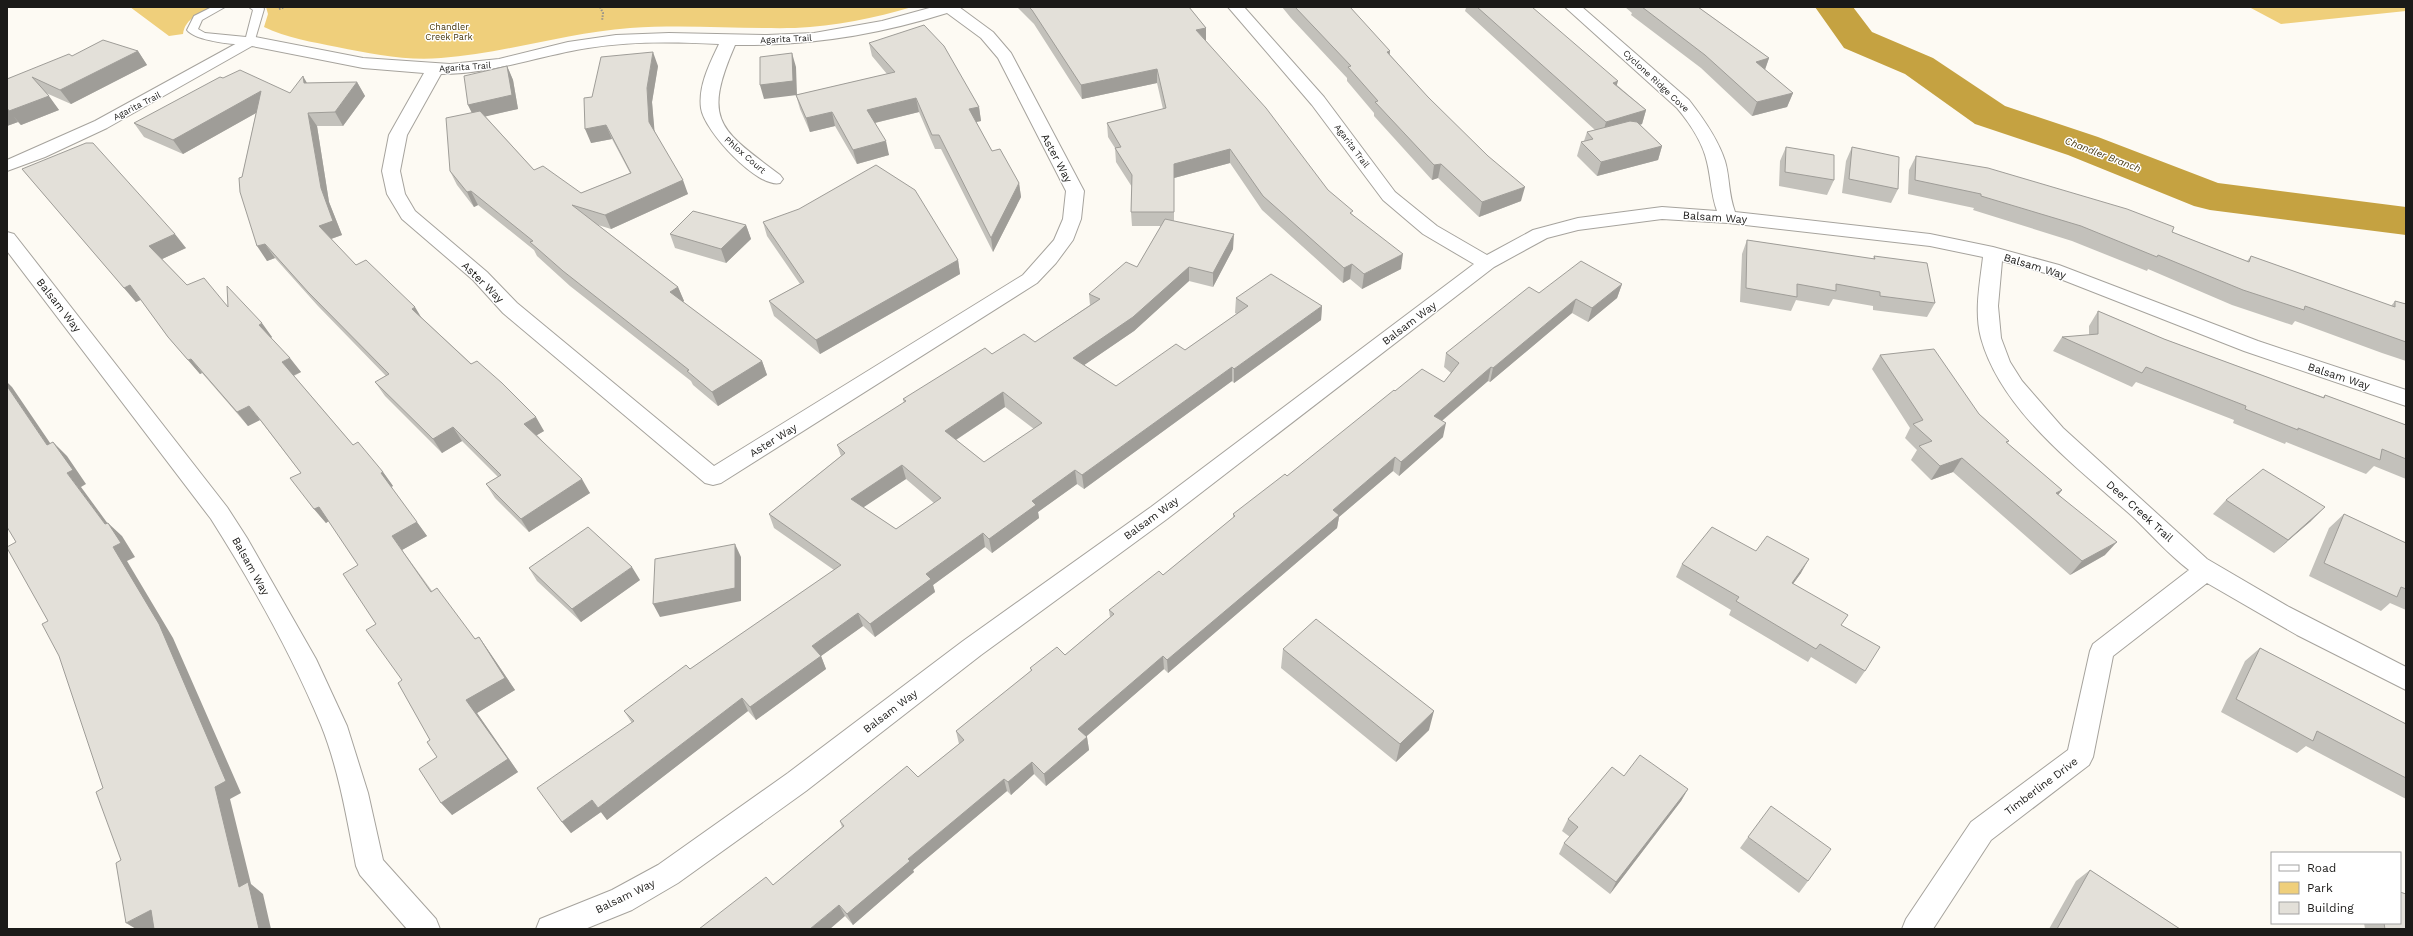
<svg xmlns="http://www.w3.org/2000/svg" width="2413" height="936" font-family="'Work Sans',sans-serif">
<rect width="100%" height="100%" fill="#fdfaf3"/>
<path fill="#efcf7b" d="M130 7H214C201 13 185 18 183 34L169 36Z
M266 7H912C875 18 835 26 795 28 741 29 685 24 630 28 566 33 505 53 441 58 406 61 372 54 337 47 313 42 286 38 264 27L268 14Z
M2249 7H2406V11L2281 24Z"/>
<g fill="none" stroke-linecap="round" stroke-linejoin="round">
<path fill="#c5a241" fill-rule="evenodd" d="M1815 7H1853L1872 32 1933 58 2005 106 2098 137 2218 183 2406 207V235L2210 210 2194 206 2068 155 1975 124 1905 74 1844 48Z"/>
<g stroke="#a6a39d" stroke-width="2">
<path id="service" d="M212 7H225L202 20 198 29 205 33 246 37 253 10 249 7H263L264 9 254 43C241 47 195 41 187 30L194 16Z"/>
</g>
<g stroke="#a6a39d" stroke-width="2">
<path id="minor" d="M933 7H959L993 32 1011 53 1084 191 1081 219 1073 240 1056 263 1037 283 721 483 713 485 705 483 503 313 473 280 402 219 387 194 382 171 389 135 424 73 363 68 252 46 107 128 45 157 7 171V160L95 121 250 36 363 58 450 64 499 59 568 42 616 35 669 33 767 35 814 33 882 21ZM947 13 981 38 998 58 1066 191 1063 219 1054 240 1023 275 714 466 517 303 487 272 415 211 405 194 400 171 407 135 441 74C493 74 537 56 588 48 631 41 675 42 719 44 710 63 698 86 701 108 704 131 758 189 780 183L783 179 780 175C719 129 702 121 735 45 807 46 878 35 947 13Z
M1228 7H1244L1324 97 1395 192 1437 226 1487 255 1533 230 1578 218 1662 207 1717 211C1711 194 1711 178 1707 162 1703 143 1689 122 1677 108L1565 7H1582L1689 100C1703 118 1718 139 1725 161 1730 178 1728 193 1735 212L1930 234 1993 247 2059 265 2258 341 2406 390V406L2244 351 2045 273 2002 261 1998 306 2001 338 2010 362 2022 381 2063 428 2207 559 2289 607 2406 667V690L2297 635 2207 583 2113 656 2093 757 2089 765 1991 840 1933 929H1902L1906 919 1971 822 2068 750 2090 651 2093 644 2189 570C2168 554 2151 534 2132 516 2078 468 2001 411 1981 338 1974 312 1980 283 1983 257L1930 246 1728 223 1662 219 1578 230 1547 238 1494 267 1167 519 981 655 806 791 678 883 632 910 585 929H536L540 919 612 890 658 865 788 773 963 641 1151 507 1474 264 1423 234 1383 200 1312 105Z
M7 232 14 234 227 507 247 538 316 659 347 726 368 793 383 860 436 919 440 929H407L360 875 356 866C347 819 339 770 321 725 293 657 251 582 211 519L7 251Z"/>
</g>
<path stroke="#92908c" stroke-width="2" stroke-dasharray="1.5 1.5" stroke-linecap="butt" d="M346 7H348
M600 7 603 13 602 21
M279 9 285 7"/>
<use href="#service" fill="#fff" fill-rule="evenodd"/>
<use href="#minor" fill="#fff" fill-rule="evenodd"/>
</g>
<path fill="#c3c1bb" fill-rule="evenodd" d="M1017 7H1189L1206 28V41L1328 190 1353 215 1401 269 1362 289 1350 279 1343 283 1262 210 1230 163 1174 178V221L1233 249 1213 287 1189 281 1134 331 1084 365 1116 386 1185 350 1237 314 1235 313 1236 298 1322 306 1321 320 1234 383 1232 381 1084 489 1077 484 1038 512 1039 518 992 553 985 547 933 585 935 592 875 637 863 626 821 656 826 669 756 720 748 711 607 820 601 812 571 833 562 822 632 723 624 711 690 669 834 570 774 528 769 514 841 456 837 445 904 403 903 399 992 354 1035 342 1090 305 1089 294 1137 267 1161 226H1132L1131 212 1132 187 1116 162 1115 148 1108 137 1107 123 1163 109 1157 83 1082 99 1034 24ZM1005 407 1034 429 984 462 956 440ZM906 479 934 503 896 529 863 507Z
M1282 7H1350L1390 55 1521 201 1479 217 1438 178 1432 180 1374 116V113L1347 81V78L1291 18Z
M1464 7H1532L1617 85 1646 110 1642 124 1640 125 1662 146 1658 160 1597 176 1577 156 1581 142 1584 141 1587 132 1595 130 1465 11 1466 8Z
M1625 7H1698L1769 58 1765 70 1793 93 1787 107 1752 116 1701 68 1631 15 1632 13Z
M869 43 979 107 981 121 976 122 992 151 1019 183 1021 197 993 252 941 149H935L919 112 875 123 889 155 857 164 835 126 810 132 800 109 796 95 887 74 872 56Z
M138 51 147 65 71 104 46 93 59 110 21 125 18 122 7 126V79L72 56Z
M507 66 513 80 518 109 485 116 534 170 581 193 630 173 612 139 591 143 592 97 658 66 652 102 654 130 688 194 611 229 598 225 678 287 684 301 683 302 762 361 767 375 718 406 693 385 691 381 570 286 537 256 534 250 478 205 474 207 457 185 450 171 472 113 468 105Z
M223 78 290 93 306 83 357 82 365 96 343 126H317L329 202 342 235 331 239 356 265 422 318 544 431 537 435 590 493 529 532 495 498 486 484 498 477 462 441 442 453 385 396 375 382 386 376 318 306 275 258 267 261 242 177 256 113 183 154 144 137 134 123Z
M1786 147 1834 180 1827 195 1779 186 1780 161Z
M1852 147 1898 189 1891 203 1842 193 1846 161Z
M1916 156 2172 232 2247 261 2251 256 2391 306 2395 301 2406 304V361L2382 353 2295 321 2292 325 2232 305 2148 269 2147 271 2072 241 1973 210 1974 208 1908 194 1909 170Z
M22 169 186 248 162 259 187 285 228 307 272 337 271 338 301 372 294 376 353 445 383 472 393 486 391 487 427 536 402 550 432 591 475 639 479 637 488 650 515 690 477 713 518 772 452 815 437 757 430 740 402 680 376 624 358 565 329 521 326 523 314 509 301 473 260 420 248 426 202 373 200 374 168 337 141 300 136 302Z
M763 222 958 260 960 274 820 354 774 316 769 301 800 284 767 236Z
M746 225 751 239 726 263 675 248 670 234Z
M1747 240 1873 259 1874 256 1935 303 1927 317 1873 310V306L1833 299 1829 306 1796 300 1791 311 1740 302 1742 254Z
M1622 284 1617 298 1588 322 1572 313 1490 382 1488 381 1442 421 1443 437 1399 476 1393 471 1339 517 1337 528 1168 673 1164 669 1086 736 1087 737 1089 750 1046 786 1034 774 1011 795 1007 791 913 870 914 872 853 925 845 916 773 885 842 827 840 821 918 777 959 744 956 731 1031 671 1030 668 1065 655 1110 617 1109 610 1163 575 1233 518V514L1287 476 1395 391 1444 382 1451 373 1444 367 1446 353 1539 293Z
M2098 311 2164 339 2275 380 2323 397 2325 395 2406 425V479L2374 466 2366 474 2286 442 2285 444 2233 423 2234 420 2136 382 2132 387 2053 351 2062 337 2089 335V326Z
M1880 355 1979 414 2009 441 2007 443 2062 490 2058 495 2105 555 2070 575 1953 472 1931 480 1911 460 1917 450 1905 438 1910 428 1872 369Z
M2226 500 2311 521 2274 553 2213 514Z
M2344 514 2406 543V610L2390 603 2381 611 2309 576 2329 528Z
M1756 551 1801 573 1793 584 1841 625 1865 671 1856 684 1811 657 1808 662 1729 615 1731 610 1676 577 1682 564Z
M529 568 640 580 581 622 537 581Z
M2260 648 2406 724V799L2306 746 2297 753 2221 712 2245 661Z
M1283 649 1429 730 1396 762 1281 668Z
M1624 776 1688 789 1681 801 1610 894 1559 854 1564 843 1570 837 1562 831 1568 819Z
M1748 837 1808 881 1799 893 1740 848Z
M2090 870 2180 929H2049L2076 881Z
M2364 923H2400L2406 929H2365Z"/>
<path fill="#9f9d98" d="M1206 28V41L1196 30Z
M138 51 147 65 71 104 60 90Z
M1390 51 1389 64 1387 52Z
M653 52 658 66 652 102 655 136 649 122 647 88Z
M792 53 796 67 797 95 764 99 760 85Z
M1769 58 1764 72 1756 62Z
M507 66 513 80 518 109 475 119 468 105Z
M1157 69V83L1082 99 1081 85Z
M303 76 311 90 304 83Z
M1618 81 1614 95 1613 83Z
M357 82 365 96 343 126 335 112Z
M261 91 270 105 183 154 173 140Z
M1793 93 1787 107 1752 116 1757 102Z
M49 96 59 110 21 125 9 111Z
M916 98 919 112 870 124 867 110Z
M979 107 981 121 971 123 969 109Z
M7 108 18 122 7 126Z
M1646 110 1642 124 1602 136 1606 122Z
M832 112 835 126 810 132 806 118Z
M308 113 317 126 329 202 342 235 328 240 319 226 321 188Z
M606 125 612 139 591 143 585 129Z
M886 141 889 155 857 164 853 150Z
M1662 146 1658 160 1597 176 1601 162Z
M1230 149V163L1174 178V226V164Z
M1441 164 1438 178 1432 180 1434 165Z
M683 180 688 194 611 229 605 215Z
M1019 183 1021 197 993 252 991 238Z
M1525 187 1521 201 1479 217 1482 202Z
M471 191 478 205 474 207 467 192Z
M746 225 751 239 726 263 721 249Z
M175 234 186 248 160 260 149 246Z
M1234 234 1233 249 1213 287V273Z
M265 244 275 258 267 261 257 246Z
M1403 254 1401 269 1362 289 1364 274Z
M958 260 960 274 820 354 816 340Z
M1352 264 1350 279 1343 283 1344 268Z
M1189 267V281L1134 331 1074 372 1073 358Z
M1622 284 1617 298 1588 322 1592 308Z
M130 285 142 299 136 302 124 288Z
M678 287 684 301 676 306 670 292Z
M1576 299 1572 313 1490 382 1493 368Z
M1322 306 1321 320 1234 383V369Z
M415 307 424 322 412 309Z
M262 323 272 337 269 339 259 325Z
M290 358 301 372 292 376 282 362Z
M191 359 202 373 200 374 188 360Z
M762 361 767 375 718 406 712 392Z
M1232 367V381L1084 489 1082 475Z
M1491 367 1488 381 1431 430 1434 416Z
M7 382 12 387 61 459 47 445 7 386Z
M1003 392 1005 407 948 445 945 431Z
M249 406 260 420 248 426 237 412Z
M536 417 544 431 532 438 524 424Z
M1446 423 1443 437 1399 476 1401 462Z
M453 427 462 441 442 453 433 439Z
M53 442 67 456 86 484 81 487 111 528 108 523 122 536 135 557 127 561 173 638 241 793 230 799 251 884 263 894 271 929H259L239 887 105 524 67 473Z
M1395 457 1393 471 1339 517 1337 528 1168 673 1167 660 1333 510Z
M1962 458 1953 472 1931 480 1940 466Z
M902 465 906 479 855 513 851 499Z
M1075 470 1077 484 1038 512 1039 518 992 553 989 539 1032 501Z
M383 472 393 486 391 487 381 473Z
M582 479 590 493 529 532 521 519Z
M2062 490 2051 504 2056 493Z
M319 507 330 520 326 523 314 509Z
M2325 507 2311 521 2274 553 2288 540Z
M417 522 427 536 402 550 441 605 392 536Z
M983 533 985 547 933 585 935 592 875 637 870 624 926 574Z
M2117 542 2105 555 2070 575 2082 561Z
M735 544 741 557V601L660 617 653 604Z
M1809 559 1801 573 1784 596 1792 583Z
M632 567 640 580 581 622 572 609Z
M858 613 863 626 821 656 826 669 756 720 750 707 812 646Z
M479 637 488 650 515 690 477 713 518 772 452 815 441 803 466 700Z
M1163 656 1164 669 1080 742 1078 729Z
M742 698 748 711 607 820 598 808Z
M1434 711 1429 730 1396 762 1400 744Z
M1087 737 1089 750 1046 786 1044 774Z
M1032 762 1034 774 1011 795 1008 782Z
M1004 779 1007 791 913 870 914 872 853 925 847 914 908 859Z
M1688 789 1681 801 1610 894 1616 882Z
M592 800 601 812 571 833 562 822Z
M839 905 845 916 830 929H810Z
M151 910 168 921 153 929H136L126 923Z"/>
<path fill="#e3e0d9" stroke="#9f9d98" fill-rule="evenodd" d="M1029 7H1189L1206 28 1196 30 1266 108 1328 190 1353 211 1350 213 1403 254 1364 274 1352 264 1344 268 1263 196 1230 149 1174 164V212H1131L1132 175 1115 148 1121 147 1107 123 1166 108 1157 69 1081 85 1032 10Z
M1295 7H1350L1390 51 1387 52 1428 97 1488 156 1525 187 1482 202 1441 164 1434 165 1375 102 1378 101 1348 67 1351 66Z
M1477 7H1532L1618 81 1613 83 1646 110 1606 122Z
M1642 7H1698L1769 58 1756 62 1793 93 1757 102 1705 55Z
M924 25 944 46 979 107 969 109 992 151 1000 149 1019 183 991 238 939 135H932L916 98 867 110 886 141 853 150 832 112 806 118 796 95 895 72 869 43Z
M103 40 138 51 60 90 32 77 49 96 9 111 7 108V79L69 54 72 56Z
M653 52 647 88 649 122 683 180 605 215 572 205 678 287 670 292 762 361 712 392 687 371 689 370 563 271 530 242 533 241 471 191 467 192 450 171 446 118 480 111 534 170 543 166 581 193 631 173 606 125 585 129 584 98 592 97 601 57Z
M792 53 793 81 760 85V57Z
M507 66 512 95 468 105 464 76Z
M240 70 290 93 303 76 304 83 357 82 335 112 308 113 321 188 333 221 319 226 356 265 366 260 415 307 412 309 471 364 477 361 502 383 536 417 524 424 582 479 521 519 486 484 501 475 453 427 433 439 375 382 389 374 308 292 265 244 257 246 240 192 239 178 242 177 261 91 173 140 134 123 220 77 223 78Z
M1630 121 1637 122 1662 146 1601 162 1581 142 1593 139 1587 132Z
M86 143H93L175 234 149 246 187 285 204 278 228 307 227 286 262 323 259 325 290 358 282 362 353 445 358 442 383 472 381 473 417 522 392 536 431 592 437 588 475 639 479 637 505 678 466 700 508 759 441 803 419 769 437 757 427 742 430 740 398 683 402 680 366 630 376 624 343 574 358 565 319 507 314 509 290 478 301 473 262 422 249 406 237 412 191 359 188 360 168 337 130 285 124 288 22 169Z
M1786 147 1834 155V180L1785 172Z
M1852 147 1899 157 1898 189 1849 179Z
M1916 156 1988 168 2127 209 2174 227 2172 232 2249 262 2251 256 2395 307V301L2406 304V342L2305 306 2304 310 2243 290 2158 255 2157 257 2081 226 1981 196V194L1915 180Z
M876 165 915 190 958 260 816 340 769 301 804 282 763 222 799 209Z
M693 211 746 225 721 249 670 234Z
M1165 219 1234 234 1213 273 1189 267 1133 317 1073 358 1116 386 1176 344 1185 350 1248 306 1236 298 1271 274 1322 306 1234 369 1232 367 1082 475 1075 470 1032 501 1036 505 989 539 983 533 926 574 931 579 870 624 858 613 812 646 821 656 750 707 742 698 598 808 592 800 562 822 537 788 634 721 624 711 686 665 690 669 841 565 769 514 845 453 837 445 906 401 903 399 985 348 992 354 1024 334 1035 342 1100 299 1089 294 1126 262 1137 267ZM1003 392 1042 423 984 462 945 431ZM902 465 941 498 896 529 851 499Z
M1747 240 1875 259 1874 256 1927 263 1935 303 1880 296V292L1836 284V291L1797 284V297L1746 288Z
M1581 261 1622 284 1592 308 1576 299 1493 368 1491 367 1434 416 1446 423 1401 462 1395 457 1333 510 1339 515 1167 660 1163 656 1078 729 1087 737 1044 774 1032 762 1008 782 1004 779 908 859 910 861 847 914 839 905 810 929H699L766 877 773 885 844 826 840 821 907 766 918 777 964 740 956 731 1032 670 1030 668 1057 647 1065 655 1114 614 1109 610 1159 571 1163 575 1235 516 1233 514 1285 474 1287 476 1394 390 1395 391 1422 369 1444 382 1459 363 1446 353 1529 287 1539 293Z
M2098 311 2164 339 2275 380 2324 398 2325 395 2406 425V459L2382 449 2380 460 2298 428V430L2245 409 2246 406 2146 367 2142 373 2062 337 2098 334Z
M1934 349 1979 414 2009 441 2006 442 2062 490 2056 493 2117 542 2082 561 1962 458 1940 466 1919 446 1932 441 1913 424 1923 420 1880 355Z
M7 386 47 445 53 442 73 470 67 473 105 524 108 523 121 543 113 547 159 624 226 781 215 787 239 887 248 882 259 929H154L151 910 126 923 116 863 121 860 96 792 103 788 59 656 42 624 48 621 7 548V547L16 542 7 527Z
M2263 469 2325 507 2288 540 2226 500Z
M2344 514 2406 543V589L2401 587 2397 597 2324 563Z
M588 527 632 567 572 609 529 568Z
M1712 527 1756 551 1767 536 1809 559 1792 583 1848 615 1841 625 1880 647 1865 671 1820 644 1816 649 1736 601 1739 597 1682 564Z
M735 544V588L653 604 655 559Z
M1316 619 1434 711 1400 744 1283 649Z
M2260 648 2406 724V778L2317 731 2313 741 2236 699Z
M1640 755 1688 789 1616 882 1564 843 1578 827 1568 819 1612 767 1624 776Z
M1771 806 1831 849 1808 881 1748 837Z
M2090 870 2180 929H2057Z
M2400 892 2406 894V929H2385L2384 923H2400Z"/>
<g text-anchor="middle" stroke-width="3" stroke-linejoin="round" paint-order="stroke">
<g font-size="9" fill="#44350b" stroke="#fff">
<text x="449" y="30">Chandler<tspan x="449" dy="10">Creek Park</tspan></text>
</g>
<g font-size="9" fill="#1b1a18" stroke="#fff">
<text transform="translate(786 39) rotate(-3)" y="3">Agarita Trail</text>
<text transform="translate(465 67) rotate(-4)" y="3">Agarita Trail</text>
<text transform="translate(1656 81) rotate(43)" y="3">Cyclone Ridge Cove</text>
<text transform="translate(137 106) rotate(-27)" y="3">Agarita Trail</text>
<text transform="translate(1352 146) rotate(53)" y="3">Agarita Trail</text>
<text transform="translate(745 155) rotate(41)" y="3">Phlox Court</text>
</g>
<g font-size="10" font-style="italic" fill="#504119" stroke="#fff">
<text transform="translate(2103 154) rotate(21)" y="4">Chandler Branch</text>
</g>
<g font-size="11" fill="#1b1a18" stroke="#fff">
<text transform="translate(1057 158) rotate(62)" y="4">Aster Way</text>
<text transform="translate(1715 217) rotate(4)" y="4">Balsam Way</text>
<text transform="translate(2035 266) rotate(17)" y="4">Balsam Way</text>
<text transform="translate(483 282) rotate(44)" y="4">Aster Way</text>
<text transform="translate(59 305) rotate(52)" y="4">Balsam Way</text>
<text transform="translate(1409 323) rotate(-37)" y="4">Balsam Way</text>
<text transform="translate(2339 376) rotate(18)" y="4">Balsam Way</text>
<text transform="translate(773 440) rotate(-32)" y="4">Aster Way</text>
<text transform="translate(2140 511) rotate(42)" y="4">Deer Creek Trail</text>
<text transform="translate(1151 518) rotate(-36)" y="4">Balsam Way</text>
<text transform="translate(251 566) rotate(61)" y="4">Balsam Way</text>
<text transform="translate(890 711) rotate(-37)" y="4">Balsam Way</text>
<text transform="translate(2041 786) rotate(-37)" y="4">Timberline Drive</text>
<text transform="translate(625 896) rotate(-26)" y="4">Balsam Way</text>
</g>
</g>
<rect width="2413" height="936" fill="none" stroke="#1b1a18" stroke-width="16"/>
<rect x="2271" y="852" width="130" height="72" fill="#ffffff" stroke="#a4a3a3"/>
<rect x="2279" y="865" width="20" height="6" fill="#ffffff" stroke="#a4a3a3"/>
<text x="2307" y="872" font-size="12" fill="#1b1a18">Road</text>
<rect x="2279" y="882" width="20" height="12" fill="#efcf7b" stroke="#a4a3a3"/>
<text x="2307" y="892" font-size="12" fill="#1b1a18">Park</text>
<rect x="2279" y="902" width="20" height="12" fill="#e3e0d9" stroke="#a4a3a3"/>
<text x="2307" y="912" font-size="12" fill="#1b1a18">Building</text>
</svg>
